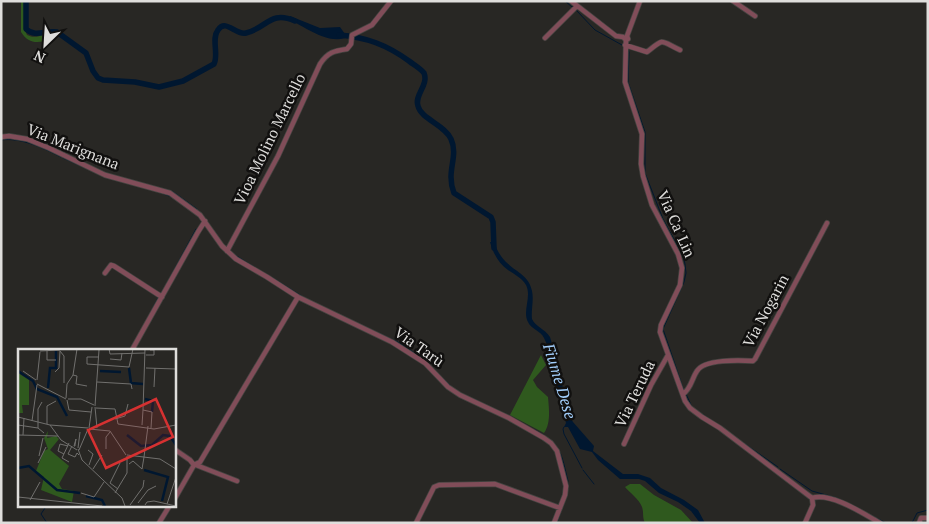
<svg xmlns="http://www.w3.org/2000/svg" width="929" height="524" font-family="'PT Serif',serif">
<rect width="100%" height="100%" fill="#282724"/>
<path fill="#2f591e" d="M21 1H25C27 12 22 25 27 35 40 41 44 30 55 33L52 39C39 43 29 45 21 32Z
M541 355 546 365 533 380 537 387 548 397C549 409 551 423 544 433L510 415Z
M630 484H640L654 495 681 510 693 523H645C642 517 644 513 642 507 639 499 630 493 625 487Z"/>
<path fill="#001730" d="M290 16 320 28 340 27 345 34V38C327 44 305 27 290 20Z
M490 242H494C497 250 500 256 506 262 516 272 529 275 532 291 534 300 531 310 532 319 535 326 545 329 550 337L561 374 564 398 569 415 573 422 594 446 593 451 623 474H638L650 478 661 488 684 500 698 510 705 523H700L691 511 678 502 659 493 645 481 639 479H620L598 460 592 452 580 449 568 427H564L566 423C564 414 560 406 559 397 556 376 554 358 544 338 541 331 531 329 528 322 522 311 532 297 526 285 522 278 514 274 508 270 499 264 493 253 490 242Z"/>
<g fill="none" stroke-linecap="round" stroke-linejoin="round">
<path stroke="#001730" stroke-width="1" d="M565 1 572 7
M576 10 595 30 622 45
M627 48 629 52 628 82 645 132V173L663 219 683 256 685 264 686 273 684 282 663 329 684 391
M1 140C21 137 43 148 61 157
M63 158 103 176
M153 190 172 197
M172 191 197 209
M235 255 259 270
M273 278 308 300
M161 294 196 229
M146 321 159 296
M357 323 398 342 425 360
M427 362 441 376
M443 378 451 386
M686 394 692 407 778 467
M474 399 490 407
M564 427 563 429 564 434 582 468
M535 430C562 445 561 453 568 481
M780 469 812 491 837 498 886 523
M583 470 594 484
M567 496 568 483
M47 505 41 514 47 523
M557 523 564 502
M911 523 913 521 917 513 928 510"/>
<path stroke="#001730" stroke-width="5.5" d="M26 1V29C36 38 45 30 57 32L86 53 93 71 98 78 103 80 135 82 159 87 183 81 214 64C219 54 211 39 218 30 226 18 236 36 246 33 267 28 270 10 295 21
M339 35C366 37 387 45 409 61 414 65 420 68 424 73 429 85 414 95 418 106 421 119 445 125 451 139 457 152 451 164 451 177 451 183 452 188 454 193L491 217 493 222 494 248"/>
<g stroke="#454441" stroke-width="6">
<path id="minor" d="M571 1 616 36 623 37 626 40 628 39 627 36 640 1
M733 1 755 16
M545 38 577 6
M626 40 625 82 642 134 641 164 643 176 652 205 678 254 682 268 680 285 661 325 660 332 685 401 690 408 702 417 720 428 812 498
M625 45 647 52C665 38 659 40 680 50
M1 137 9 136 27 139 49 148 105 175 170 193 200 215 222 246 236 259 267 277 298 297 392 342 425 363 448 387 460 395 509 418 544 438 551 443 557 451 566 486 565 495 554 523
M227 251 278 156 320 64C328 52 334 51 347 49L351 44 352 35 372 25 391 1
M105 273 111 265 114 266 162 297
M132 350 198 232 205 221
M683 394C691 389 692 378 697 371 704 359 740 360 753 361L755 359 827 223
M624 444 651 385 668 355
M174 449 190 460 194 465 174 500
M194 465 200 462 298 297
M196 465 237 481
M812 498C831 492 864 514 880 523
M159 523 170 505
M416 523 434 487 439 485 495 484 560 508
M805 523 813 505 812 498
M919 523 921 518H928"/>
</g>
<use href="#minor" stroke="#814d59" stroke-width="4.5"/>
</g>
<g text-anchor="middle" stroke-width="5" stroke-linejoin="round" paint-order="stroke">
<g font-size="15" fill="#dfdedc" stroke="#11100f">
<text transform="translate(270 139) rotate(-64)" y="5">Vioa Molino Marcello</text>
<text transform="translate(73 147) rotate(22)" y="5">Via Marignana</text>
<text transform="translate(676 224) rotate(66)" y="5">Via Ca' Lin</text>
<text transform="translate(766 311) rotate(-62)" y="5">Via Nogarin</text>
<text transform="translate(419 347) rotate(35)" y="5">Via Tarù</text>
<text transform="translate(635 394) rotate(-64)" y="5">Via Teruda</text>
</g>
<g font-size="16" font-style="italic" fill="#a1cdfa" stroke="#11100f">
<text transform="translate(560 381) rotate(73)" y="6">Fiume Dese</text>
</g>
</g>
<g transform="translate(18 349)">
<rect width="158" height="158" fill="#282724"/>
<path d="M0 24 11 31V56H4L5 64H0ZM30 82 29 89 38 87 41 90 32 101 51 117 41 135 44 140 56 142 54 153 23 141 26 128 18 122 26 102 30 100 26 89Z" fill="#2f591e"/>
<path fill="none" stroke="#001730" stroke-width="2.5" d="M111 19 113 34 125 35M0 22 15 32 19 40 39 48 49 67M82 22 103 23M30 39 32 19H38V2M127 50 135 52 134 63M109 86 123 97 134 96 145 86 152 87 158 96M0 119 11 117 39 141 62 144M126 121 150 128 144 152M68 147 84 151 87 157"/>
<path fill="none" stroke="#71706e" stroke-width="1" d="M66 0H91M91 0 92 5 127 4M127 0 125 61 134 63 133 79M22 2 42 1M29 2V11H38M42 2 46 7V34M128 6H136V1H132M81 8H69V15L111 18 115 0M92 10 103 11 104 4M128 19 158 20M5 22 18 31M37 23 41 19 42 2M55 26 59 27 58 35 69 37M19 31 22 3M79 33 113 35 114 40M19 35 48 50M136 38 137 19M48 49 49 35 55 26 59 0M50 50H63L76 56M49 51 51 61 73 63M77 57 81 1M77 58 79 79M78 59 97 60 100 75 136 80 158 76M0 68 32 76 43 91 59 101M97 70 107 67 110 55M14 72 19 36M29 75V57L38 52M0 76 20 79 26 84M32 76 70 79M124 76 125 61M20 79V60L24 53M71 79 74 58M71 80 92 82 108 106M0 86 40 87M5 86 6 69M51 94 44 109 51 113M54 97 50 105 57 108 59 104 61 106M56 97H57V96L58 90 56 97M60 99 62 83M60 100 64 111 104 149 107 157M88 100V88L92 83M61 101 70 80M70 101 75 105 71 116M46 105 40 102 42 95 50 97M109 106 142 110 158 120M21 107 25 89M126 108 130 77M20 114 28 98M111 115 115 112 124 120 126 108M75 120 84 106M100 140 92 134 102 114M63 144 76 148 86 133M97 144 109 124V107M0 148 84 157M12 151 22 133M120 154 130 141 138 137M149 155 158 128M112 156 125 138 126 131M127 156 129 153 136 152 158 157"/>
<path fill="#d63131" fill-opacity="0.15" stroke="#d63131" stroke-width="2.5" d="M138 50 155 88 88 119 70 81Z"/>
<rect width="158" height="158" fill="none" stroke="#dfdedc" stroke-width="2.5"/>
</g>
<rect width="929" height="524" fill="none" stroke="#dfdedc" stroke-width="5"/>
<g transform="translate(45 45) rotate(205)" stroke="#11100f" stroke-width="4" paint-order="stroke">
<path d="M0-4L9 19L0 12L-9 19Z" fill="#dfdedc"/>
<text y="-8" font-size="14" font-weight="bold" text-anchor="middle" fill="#dfdedc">N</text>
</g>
</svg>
